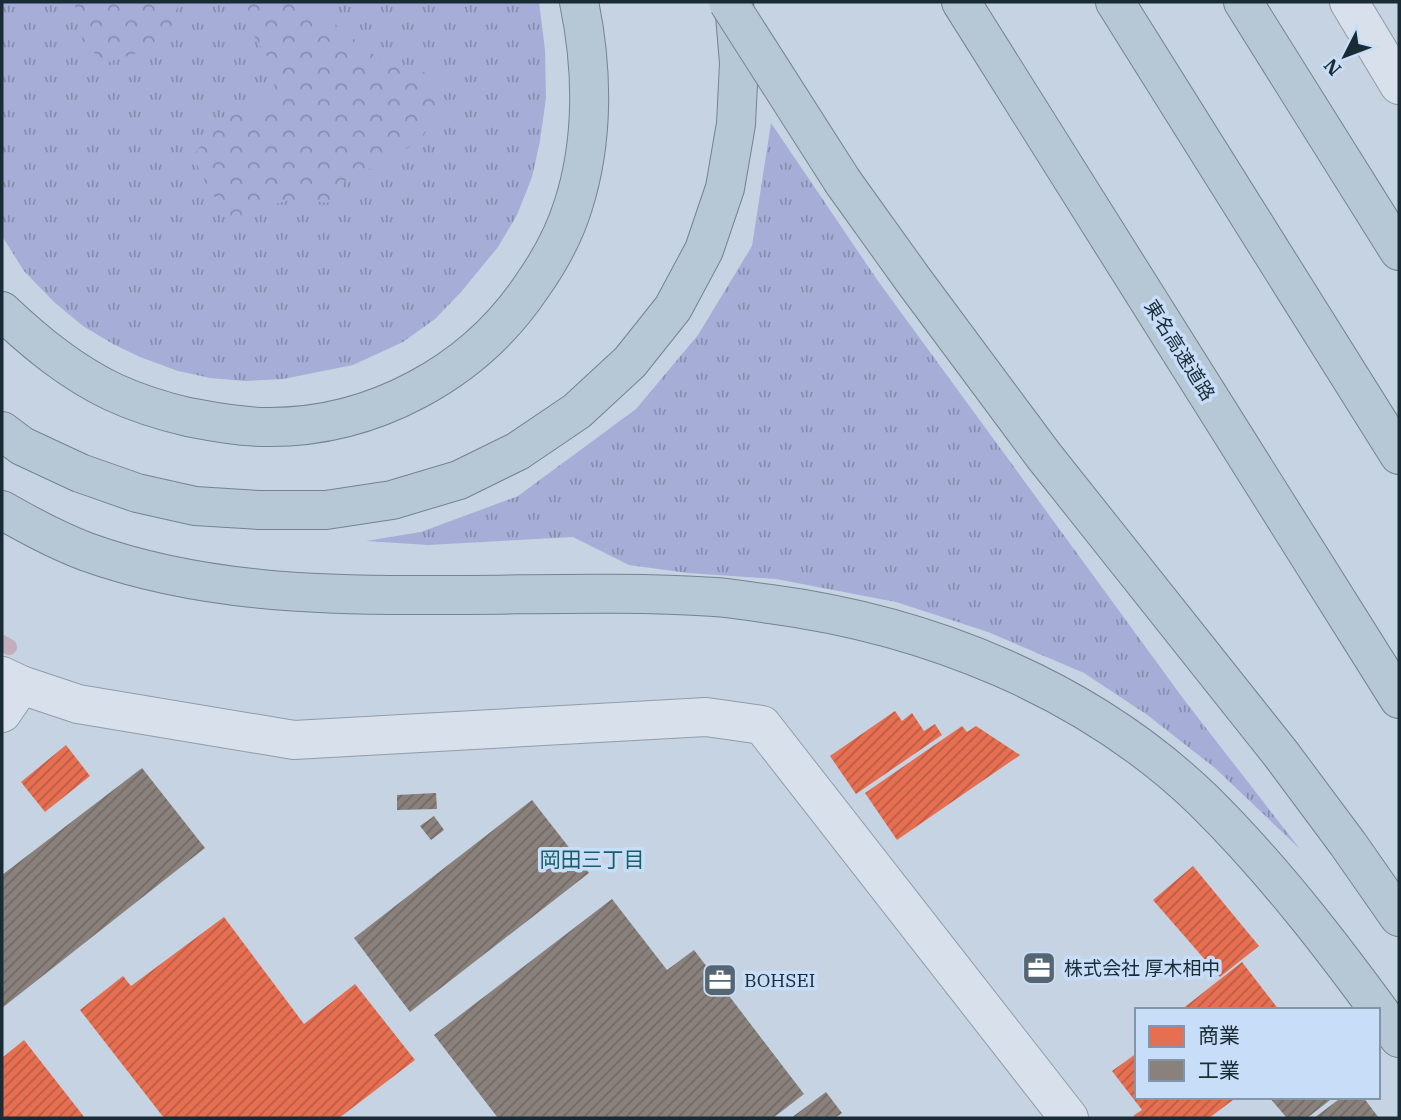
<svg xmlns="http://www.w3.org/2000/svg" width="1401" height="1120" font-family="'IBM Plex Serif','Noto Sans JP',serif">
<defs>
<pattern id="grass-tufts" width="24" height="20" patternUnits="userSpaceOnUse" patternTransform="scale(1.75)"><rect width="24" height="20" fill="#a6aed7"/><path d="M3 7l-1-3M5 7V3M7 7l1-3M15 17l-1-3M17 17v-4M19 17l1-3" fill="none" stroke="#868eaf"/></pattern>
<pattern id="forest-crowns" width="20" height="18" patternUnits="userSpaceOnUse" patternTransform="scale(1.75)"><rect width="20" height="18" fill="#a6aed7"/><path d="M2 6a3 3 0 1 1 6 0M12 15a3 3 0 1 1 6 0" fill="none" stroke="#868eaf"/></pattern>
<pattern id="shops-hatch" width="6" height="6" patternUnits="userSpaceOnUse" patternTransform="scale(1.75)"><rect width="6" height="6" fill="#e76f51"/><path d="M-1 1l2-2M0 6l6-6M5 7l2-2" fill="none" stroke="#ba5b44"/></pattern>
<pattern id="industry-hatch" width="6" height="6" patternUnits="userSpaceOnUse" patternTransform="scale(1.75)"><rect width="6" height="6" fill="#8a817c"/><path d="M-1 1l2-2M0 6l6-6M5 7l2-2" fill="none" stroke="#706a66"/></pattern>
</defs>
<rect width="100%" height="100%" fill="#c5d3e3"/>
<path fill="url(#grass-tufts)" d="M2 2H539L545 50 546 98 540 141 532 177 517 215 498 247 461 292 435 319 403 342 353 365 283 379 245 381 210 378 178 371 140 357 113 344 83 326 54 302 24 271 2 236Z
M771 123 878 281 1185 701 1300 849 1215 768 1146 714 1084 673 988 632 896 602 776 579 688 573 629 565 573 537 428 545 366 541 421 532 518 496 636 409 698 335 752 246Z"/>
<path fill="url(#forest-crowns)" d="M74 2H180L178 5 167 39 150 49 108 62 84 46Z
M225 2H314L316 11 342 29 369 52 408 70 436 74 440 111 421 139 393 158 345 181 333 203 290 200 263 207 230 220 206 184 193 156 221 119 277 102 270 61 245 22Z"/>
<path fill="url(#shops-hatch)" d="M895 711 902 721 912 713 924 731 935 724 942 735 856 794 830 756Z
M962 726 967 732 976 726 1020 755 897 840 865 793Z
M66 745 90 776 45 812 21 782Z
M1193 866 1259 946 1220 977 1153 900Z
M224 917 304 1024 355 984 415 1060 339 1118H164L80 1010 123 976 131 986Z
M1242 962 1279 1010H1181Z
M24 1040 85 1118H2V1058Z
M1137 1053V1097H1237L1209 1118H1134L1133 1116 1142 1110 1112 1071Z"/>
<path fill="url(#industry-hatch)" d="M142 768 205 848 2 1008V875Z
M436 793 437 809 397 810V795Z
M532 800 589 873 410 1012 354 938Z
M434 816 444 830 431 840 420 826Z
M612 899 667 970 694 950 804 1094 773 1118H498L434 1035Z
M826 1092 842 1113 835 1118H791Z
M1269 1097H1334L1307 1118H1287Z
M1342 1097H1363L1379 1118H1314Z"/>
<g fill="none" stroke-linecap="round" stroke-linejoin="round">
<path stroke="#c2aebd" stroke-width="16" d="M2 643 9 647"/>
<g stroke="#909ca7" stroke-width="40">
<path id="minor" d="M2 676 21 685 78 704 294 740 706 717 762 725 1069 1118"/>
</g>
<g stroke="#909ca7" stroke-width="40">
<path id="tertiary" d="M1349 2 1399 85
M2 713 21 685"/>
</g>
<g stroke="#76838d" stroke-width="40">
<path id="motorway" d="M961 2 1399 699
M1115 2 1399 455
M1243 2 1399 251
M843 182 914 281 1044 456 1281 754 1348 844 1399 917
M2 311C36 343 71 372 113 392 137 403 162 411 188 417 214 422 241 427 267 427 372 428 474 373 532 286 549 262 564 235 573 206 594 141 593 69 579 2
M2 431 22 446 80 473 137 493 195 506 259 510H326L392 500 459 480 518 451 577 411 630 362 673 308 704 250 725 188 736 124 739 63 734 3
M2 510C28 525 58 541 87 552 199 592 320 596 438 595 530 595 623 591 715 597 734 598 752 602 770 604 928 625 1087 688 1203 800 1276 872 1339 955 1399 1038"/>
</g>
<use href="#minor" stroke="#d8e1eb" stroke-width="38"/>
<use href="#tertiary" stroke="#d8e1eb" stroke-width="38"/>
<use href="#motorway" stroke="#b6c7d6" stroke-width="38"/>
<g stroke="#76838d" stroke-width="40" stroke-linecap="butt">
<path id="motorway-bridge" d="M728 2 843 182"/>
</g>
<use href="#motorway-bridge" stroke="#b6c7d6" stroke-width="38"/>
</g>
<defs>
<g id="office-square" transform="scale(1.75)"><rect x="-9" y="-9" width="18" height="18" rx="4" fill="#556672" stroke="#c8ddf7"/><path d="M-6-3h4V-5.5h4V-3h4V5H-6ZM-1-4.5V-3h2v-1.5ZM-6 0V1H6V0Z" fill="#fff"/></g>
</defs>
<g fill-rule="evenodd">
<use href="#office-square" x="1039" y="968"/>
<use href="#office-square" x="720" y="980"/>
</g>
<g text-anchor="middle" stroke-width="7" stroke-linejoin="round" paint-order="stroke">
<g font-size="19" fill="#192b35" stroke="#c8ddf7">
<text transform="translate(1180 350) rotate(58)" y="7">東名高速道路</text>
</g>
<g font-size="19" fill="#192b35" stroke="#c8ddf7" text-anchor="start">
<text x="1064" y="975">株式会社 厚木相中</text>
<text x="744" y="987">BOHSEI</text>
</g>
<g font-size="21" fill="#165f64" stroke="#c8ddf7">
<text x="592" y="867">岡田三丁目</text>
</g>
</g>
<rect width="1401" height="1120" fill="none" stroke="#192b35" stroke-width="7"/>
<rect x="1135" y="1008" width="245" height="91" fill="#c8ddf7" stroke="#8296a9" stroke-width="2"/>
<rect x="1149" y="1026" width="35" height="21" fill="#e76f51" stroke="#8296a9" stroke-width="2"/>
<text x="1198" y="1043" font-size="21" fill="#192b35">商業</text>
<rect x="1149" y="1060" width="35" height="21" fill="#8a817c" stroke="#8296a9" stroke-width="2"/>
<text x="1198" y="1078" font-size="21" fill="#192b35">工業</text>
<g transform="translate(1345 56) rotate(228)" stroke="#c8ddf7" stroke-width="5" paint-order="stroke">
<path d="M0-5L12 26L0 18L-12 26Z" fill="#192b35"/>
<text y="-10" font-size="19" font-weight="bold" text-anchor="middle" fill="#192b35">N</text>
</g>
</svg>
